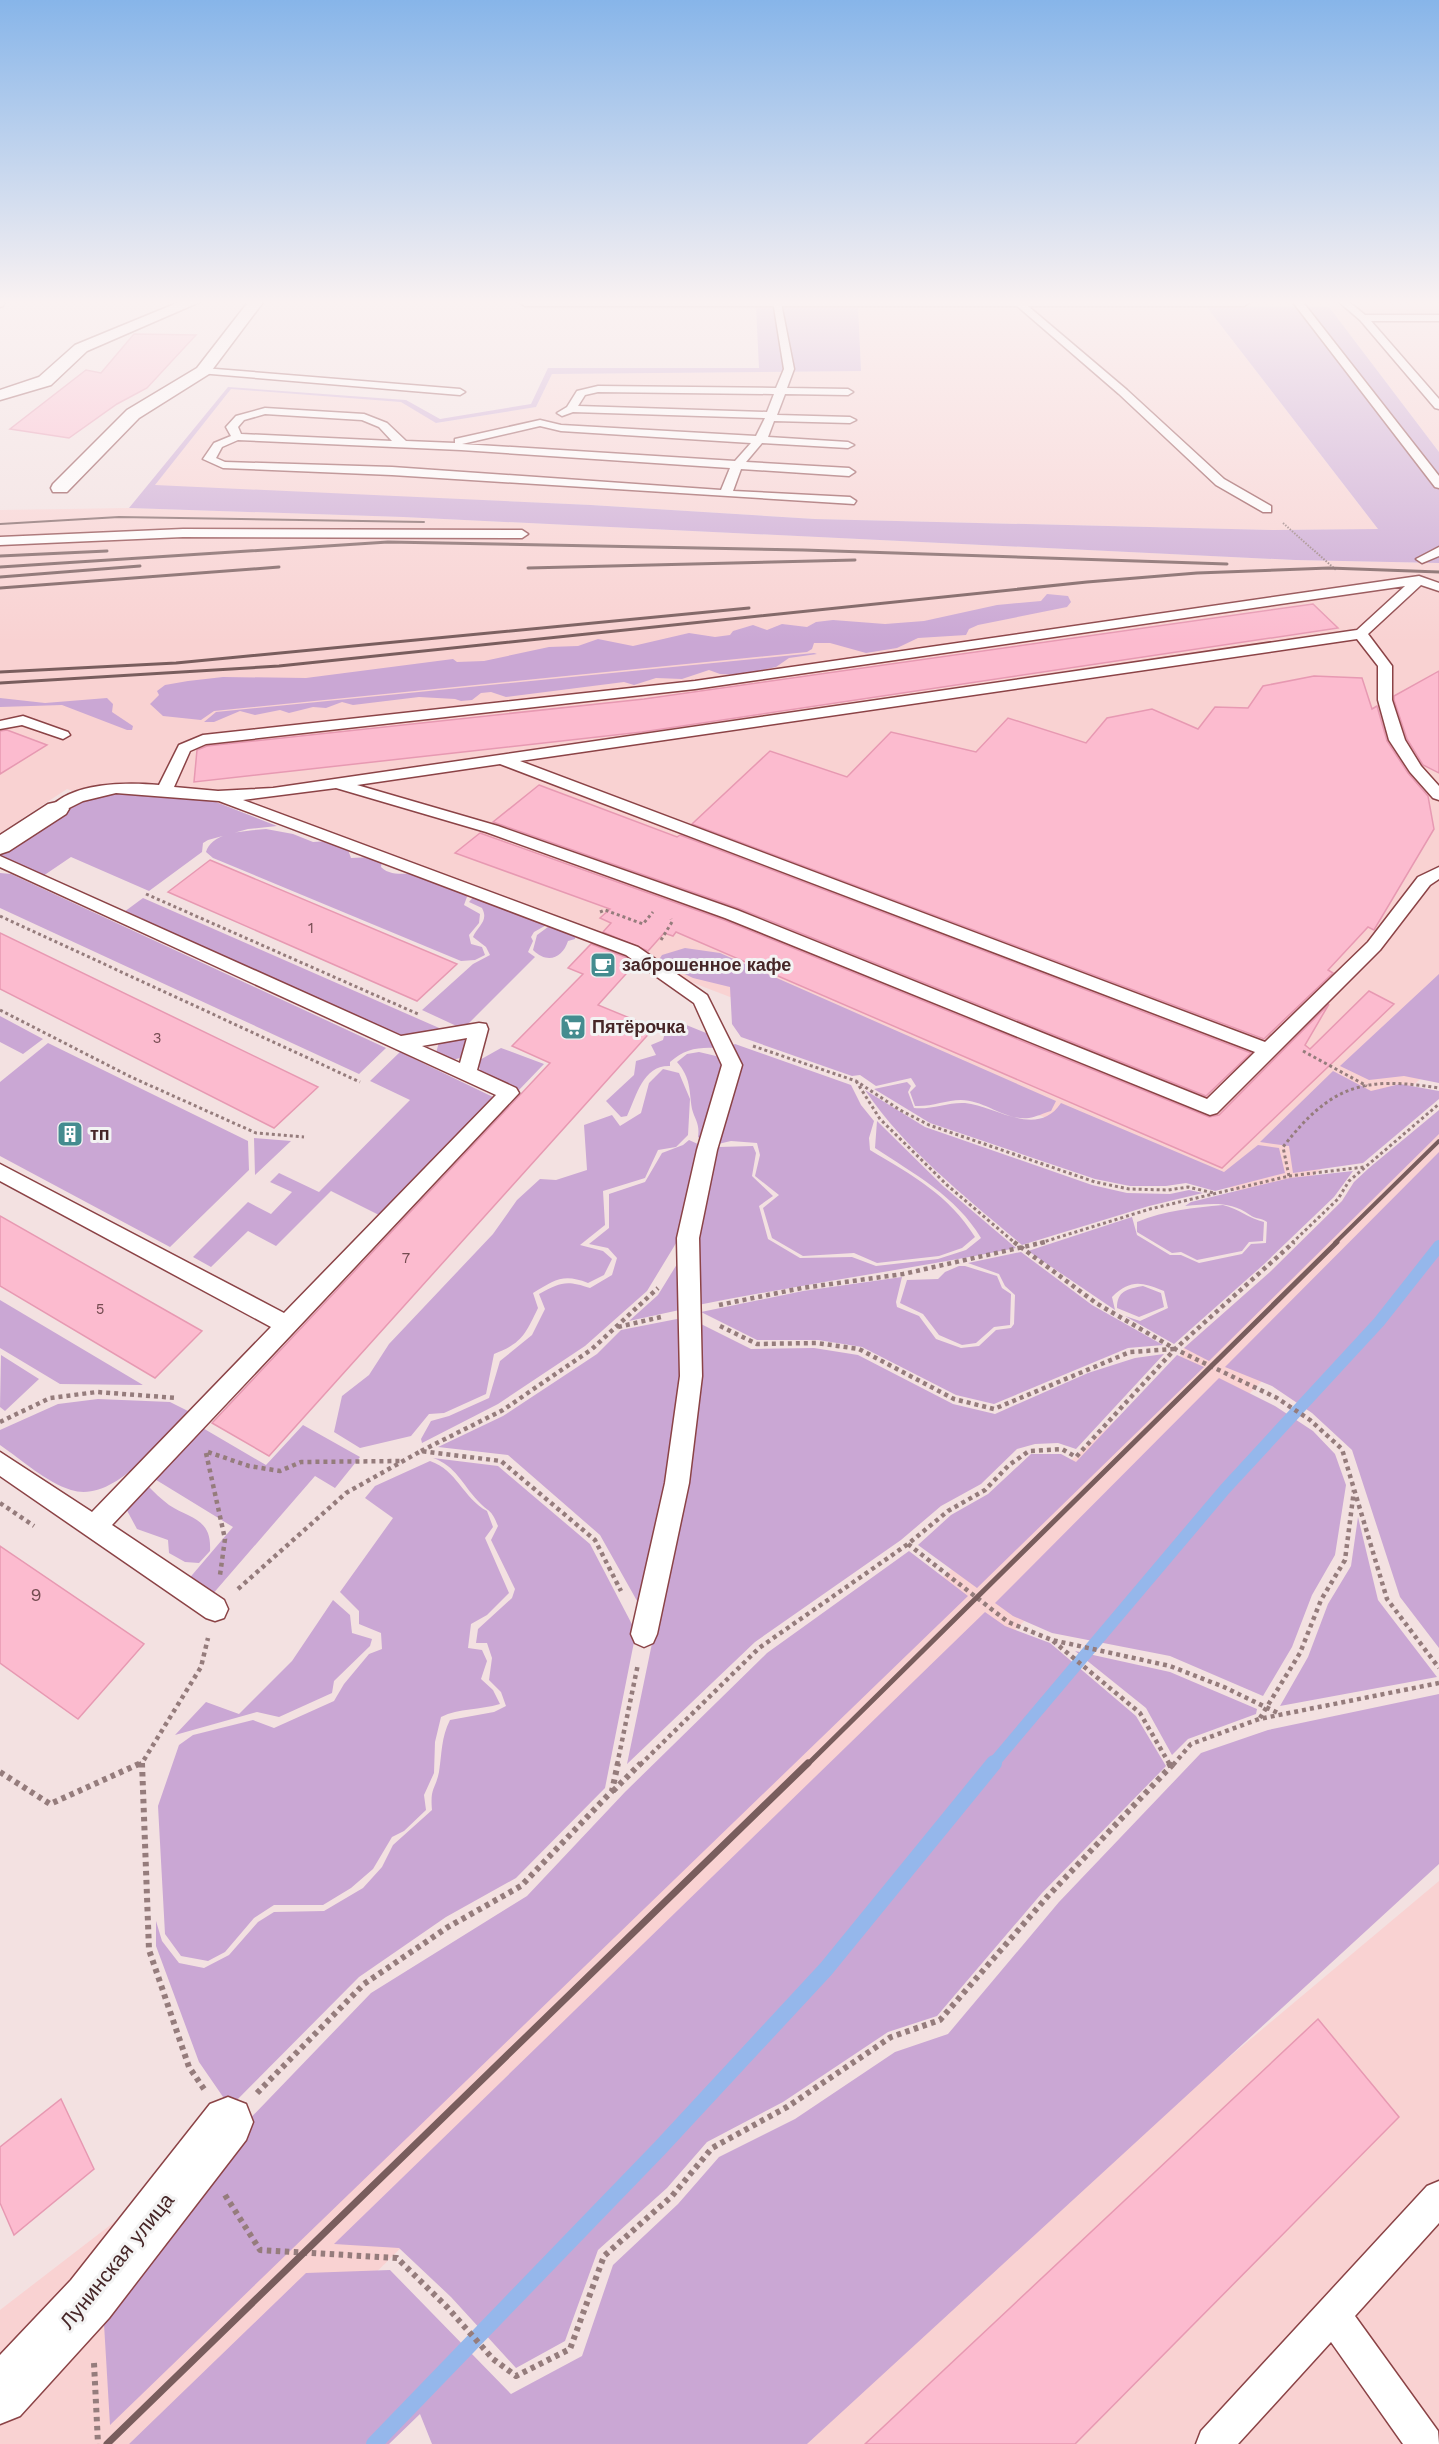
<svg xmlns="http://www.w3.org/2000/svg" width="1439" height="2444" font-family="'Work Sans',sans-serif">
<rect width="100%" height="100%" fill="#f3e1e1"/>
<path fill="#f9d2d2" d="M858 306H1206L1378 529 1273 530 815 519 591 505 154 486 231 389 402 402 437 423 536 407 552 374 861 371Z
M1439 306V452L1329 307Z
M129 508 403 517 1295 560 1439 563V1062L1279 1207 228 805 93 798 67 789 0 833V510Z
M1439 1110V1198L1373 1269 486 2164 202 2444H0V2310L152 2193 413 2058 1176 1365 1184 1348 1270 1272 1342 1201 1354 1182Z
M1439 1881V2444H768Z"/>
<path fill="#caa7d4" d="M756 306H858L861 371 552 374 536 407 436 423 401 402 231 389 155 485 591 505 815 519 1273 530 1378 529 1206 306 1329 307 1439 452V563L1295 560 403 517 129 508 228 387 406 400 440 419 531 404 548 368H759Z
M1047 594 1068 596 1071 602 1067 607 978 625 969 629 966 635 918 638 897 648 866 653 830 643H814L812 649 807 652 214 711 201 720 163 716 150 704 159 695 157 691 165 685 188 681 223 677 306 678 453 659 457 662 484 661 549 647 578 646 598 639 633 646 689 633 715 637 730 635 733 631 753 625 767 630 782 624 807 627 816 622 833 620 885 624 924 621 997 605 1041 601Z
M814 653 817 654 789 658 776 667 740 675 720 674 709 670 682 679 656 678 634 685 624 682 506 697 491 692 481 693 472 700 461 701 455 699 419 697 353 705 342 702 326 708 313 707 289 713 280 710 255 715 240 711 214 722H204L216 712Z
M0 698 45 703 107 698 113 704 112 712 133 726 132 730H127L62 705 0 707Z
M111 792 159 794 211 800 277 826 248 829 208 840 203 843 202 852 149 891 71 857 43 876 0 857V854L86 797Z
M266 829 293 834 313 842 330 841 347 847 351 858 372 857 382 860 381 867C390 876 402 873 413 874 431 875 451 888 468 894L464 905 480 914 479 923 469 935 471 944 482 947 485 955 475 960 461 961 213 858 206 852C212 831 247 831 266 829Z
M0 873 11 874 386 1048 359 1074 0 908Z
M475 895 550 923 534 932 531 937 533 941 528 952 535 957 463 1029 422 1010 473 964 490 955 486 947 473 937C478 926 489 921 482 908L469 902Z
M143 898 446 1031 401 1038 124 912Z
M552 924 575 935V939L568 941C563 957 548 965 533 950L537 935Z
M685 948 720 953 1056 1101 1051 1111C1044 1113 1036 1117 1029 1118 1005 1121 985 1100 961 1100 946 1100 931 1107 915 1106L910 1092 916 1086 911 1078 876 1086 860 1075 852 1076 741 1037 732 1024 730 987 693 978 658 961 662 955Z
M1439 974V1083L1404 1076 1369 1080 1340 1066Z
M0 1016 43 1039 23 1054 0 1042Z
M674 1020 711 1035 717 1048C697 1047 685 1049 670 1062V1066C643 1065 637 1095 627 1116L621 1117 606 1101 634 1075 636 1061 656 1055 651 1045 663 1040 666 1029Z
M463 1037 467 1040 463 1057 453 1060 436 1053 439 1042Z
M48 1043 248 1141 249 1170 170 1247 0 1156V1082Z
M735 1044 851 1085 861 1105 874 1121 869 1138 870 1150C912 1175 949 1195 975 1237L962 1248 939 1256 877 1263 854 1253 803 1256 772 1238 763 1208 779 1195 755 1176 760 1155 757 1143 731 1141 718 1144 739 1070 731 1046Z
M501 1048 544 1064 517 1092 481 1075 478 1061Z
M400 1052 493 1097 379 1215 331 1191 276 1246 248 1231 211 1267 193 1257 248 1202 271 1214 292 1192 270 1182 279 1173 319 1192 410 1100 370 1081Z
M699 1052 716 1056 724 1063 704 1142 698 1137C700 1124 695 1120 692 1109 689 1090 691 1078 677 1062L687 1054Z
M663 1069 679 1073 690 1099 688 1135 676 1147 658 1150 645 1178 603 1191 605 1225 580 1245 603 1251 612 1259 604 1275 588 1283C563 1273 555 1280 533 1293L538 1308C525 1335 522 1343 494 1354L486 1394 444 1413 429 1414 411 1436 360 1448 334 1432 342 1396 369 1375 389 1344 493 1234 517 1200 540 1179 556 1180 587 1170 584 1125 612 1115 620 1126 641 1113 649 1083Z
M1333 1071 1371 1091 1400 1084 1439 1091V1099L1363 1163 1293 1173 1289 1146 1260 1142Z
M907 1082 911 1086 908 1092 914 1108C931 1110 948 1102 965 1103 996 1106 1037 1139 1061 1103L1224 1172 1258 1145 1279 1148 1285 1173 1215 1191 1186 1183 1166 1186H1130L1095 1179 930 1123 874 1089Z
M865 1090 925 1127 1092 1185 1127 1193 1170 1194 1189 1190 1203 1193 1149 1206 1022 1245C967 1198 906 1151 865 1090Z
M1439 1110V1134L1209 1361 1184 1348 1270 1272 1342 1201 1354 1182 1369 1168Z
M877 1121 943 1186 1016 1248C910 1269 804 1284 698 1305L697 1235 719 1147 753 1146 756 1153 752 1176 773 1196 759 1206 768 1239 800 1258 852 1257 876 1266 938 1259 966 1250 981 1238C956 1196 914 1174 875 1148Z
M254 1138 291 1141 255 1175Z
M689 1140 700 1145 681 1235 647 1291 585 1346 498 1404 422 1443 421 1439 431 1421 449 1416 489 1398 500 1361 532 1335 545 1309 539 1294C561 1282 566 1280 590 1288L612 1275 617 1258 608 1248 589 1244 609 1228V1194L645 1182 662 1153 683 1145Z
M1439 1152V1648L1400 1597 1352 1450 1312 1413 1272 1386 1225 1367Z
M1353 1171 1334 1197 1262 1266 1174 1344 1125 1316 1140 1321 1168 1308 1164 1291C1141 1282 1131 1279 1112 1297L1115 1310 1028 1251 1132 1217 1137 1235 1170 1255H1181L1199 1263 1242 1254 1251 1244 1266 1243 1267 1222C1262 1218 1255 1219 1250 1215 1229 1200 1210 1204 1185 1206L1191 1202 1290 1178Z
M1223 1205C1239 1209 1248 1218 1264 1222L1263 1241 1249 1242 1242 1251 1197 1260 1181 1252 1172 1253 1137 1232V1222C1165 1210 1193 1208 1223 1205Z
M1021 1252 1092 1305 1163 1345 1128 1348 994 1404 956 1395 862 1347 818 1340H757L701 1312 803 1291 902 1277 896 1302 897 1307 919 1316 936 1339 961 1348 979 1346 996 1330 1011 1328 1014 1324 1015 1295 1005 1286 999 1274 968 1263Z
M682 1256 684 1309 629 1321 658 1295Z
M959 1266H965L997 1276 1002 1288 1011 1294 1010 1325 994 1327 976 1343 962 1345 939 1335 923 1314 900 1303 907 1280 938 1279 945 1272Z
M1143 1286 1161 1293 1164 1307 1139 1317 1117 1308C1117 1291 1127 1289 1143 1286Z
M0 1300 143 1385 60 1384 0 1348Z
M682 1318C681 1417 662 1511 641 1608L600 1535 508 1455 438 1447 503 1416 597 1354 621 1330Z
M695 1321 751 1349 814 1348 858 1355 953 1404 995 1414 1088 1373 1135 1358 1164 1354 1076 1449 1058 1443 1035 1444 1017 1449 981 1484 941 1506 901 1540 755 1642 627 1764 685 1484Z
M1 1355 39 1379 5 1411 0 1407Z
M1177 1355 1204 1367 977 1588 918 1545 951 1515 988 1494 1031 1454H1061L1076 1462Z
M1219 1378 1275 1406 1313 1431 1335 1454 1346 1485 1335 1555 1312 1595 1292 1647 1263 1696 1170 1656 1052 1633 1013 1616 995 1603Z
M98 1399 170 1402 188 1411C161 1439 115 1504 71 1490 46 1482 22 1460 0 1445V1430L58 1404Z
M303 1425 360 1457 335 1488 315 1476 211 1596 187 1581 233 1527 153 1478 201 1427 266 1465Z
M433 1458 498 1466 590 1544 636 1632 605 1788 516 1878 446 1917 359 1977 230 2107 199 2062 156 1946V1921L162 1941 179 1963 204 1968 229 1955 258 1922 274 1912 324 1911 363 1888 382 1867 393 1845 432 1810C430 1787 435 1791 439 1772 442 1753 441 1738 450 1720L494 1712 506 1706 501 1692 489 1680 492 1658 487 1643H476L478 1629 512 1598 515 1589 491 1540 498 1526C491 1508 489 1513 478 1501 462 1484 456 1466 433 1458Z
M430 1461C457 1470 463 1498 487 1511L493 1527 485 1538 509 1593 487 1615 471 1624 468 1648 482 1650 487 1661 481 1679 493 1690 500 1704C480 1710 459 1708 441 1717L435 1742 434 1773 424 1795 426 1810 404 1831 392 1837 373 1869 351 1888 323 1905H274L254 1918 225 1952 208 1961 181 1956 165 1934 158 1806 179 1745 193 1735 253 1720 274 1728 334 1701 344 1684 369 1654 382 1649 381 1633 359 1624V1611L340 1592 393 1518 365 1498 375 1486Z
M147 1485C154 1492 161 1499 169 1505 190 1519 212 1518 210 1551L199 1563 185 1562 169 1553 168 1540 137 1529 124 1505Z
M1358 1517 1378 1600 1437 1677 1280 1706 1308 1657 1328 1604 1351 1566Z
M909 1551 968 1596 110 2425 103 2307 238 2131 371 1993 527 1896 625 1792 767 1653Z
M333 1600 350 1615 352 1633 372 1639 370 1646 334 1681 332 1693 279 1717 257 1712 175 1735 206 1702 239 1714 292 1661Z
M985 1612 1005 1626 1050 1643 1136 1716 1166 1766 1042 1893 937 2016 888 2032 783 2102 707 2142 667 2188 598 2250 565 2341 516 2368 451 2297 399 2248 334 2244Z
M1075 1651 1170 1672 1257 1709 1256 1714 1188 1739 1172 1755 1146 1708Z
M1439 1694V1864L807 2444H432L420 2414 389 2444H129L306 2273 390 2270 511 2394 582 2356 613 2265 678 2204 719 2157 795 2119 895 2052 948 2034 1059 1902 1201 1753 1268 1730Z"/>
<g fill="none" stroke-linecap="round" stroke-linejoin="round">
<path stroke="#95b7eb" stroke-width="12" d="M992 1765 1225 1489 1379 1322 1439 1246"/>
<path stroke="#95b7eb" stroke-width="16" d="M374 2444 660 2148 826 1969 994 1763"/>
</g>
<path fill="#fcbbcf" stroke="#e799b2" stroke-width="1.5" d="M134 334 196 335 147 388 117 404 69 438 10 429 86 370 101 373Z
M1313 604 1338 628 642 732 194 782 197 750 207 746 644 699Z
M1439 671V773L1423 765 1407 739 1394 700V696Z
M1314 676 1362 678 1372 709 1377 706 1387 741 1408 773 1428 796 1434 829 1374 930 1368 927 1328 970 1333 973 1264 1039 692 824 770 751 847 777 891 732 976 752 1008 718 1086 743 1107 718 1152 709 1198 729 1215 707 1248 708 1263 686Z
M7 730 47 745 0 774V731Z
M539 785 677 837 680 835 1251 1053 1206 1096 738 908 493 822Z
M480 833 724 920 1209 1117 1219 1115 1329 1004 1305 1045 1310 1049 1369 991 1394 1004 1222 1168 676 932 673 936 664 933 648 951 603 932 611 923 600 918 610 909 455 853Z
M210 860 457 964 417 1001 168 892Z
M0 933 318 1087 274 1128 0 989Z
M591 944 625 957 635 964 598 1005 654 1028 269 1456 212 1423 550 1063 512 1046 583 974 568 968Z
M0 1216 202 1331 155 1378 0 1286Z
M0 1546 144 1644 78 1719 0 1663Z
M1318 2019 1399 2117 1075 2444H865Z
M61 2099 94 2169 14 2235 0 2203V2147Z"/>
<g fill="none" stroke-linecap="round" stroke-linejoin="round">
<g stroke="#8b4346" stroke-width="3">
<path id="lane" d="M0 301 5 303 3 306 0 307Z
M773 301 781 303 794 369 787 388 848 389 853 392 848 395 785 394 777 415 850 417 856 420 850 423 774 421 768 437 848 442 854 445 848 448 762 443 746 462 849 468 855 472 849 476 741 469 733 491 850 497 856 501 854 504 392 475 223 468 203 459 214 443 231 436 226 427 236 416 265 408 364 414 387 423 406 441 455 443V439L540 420 561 425 756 436 765 418 573 412 562 416 557 413 567 407 577 391 598 386 776 388 784 369ZM598 392 774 394 767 412 578 406 585 395ZM265 414 362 420 379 427 392 441 241 434 238 427 244 420ZM540 426 561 431 751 443 735 461 462 444ZM238 440 461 450 730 468 721 490 392 467 225 462 216 458 222 447Z
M1016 301H1022L1127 390 1224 479 1271 506V512H1263L1216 485 1119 394 1016 305Z
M1292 301H1302L1439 476V488L1435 487Z
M1338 301H1348L1365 315H1439V321H1371L1439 399V409L1435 408 1360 320Z
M203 368 460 389 465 392 460 395 199 373 198 371Z
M183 529 522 530 528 534 522 538 183 537 0 545V537Z
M1439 547V556L1422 563 1416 559Z
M1419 576 1439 583V591L1421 585 1368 634 1392 666V700L1405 740 1421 766 1439 786V800L1433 798 1410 772 1389 740 1378 700V666L1357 639 520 761 1265 1042 1368 942 1418 877 1439 867V879L1430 885 1380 950 1217 1113 1210 1115 725 918 486 832 336 788 243 800 638 947 707 995 742 1065 717 1150 699 1238 702 1376 689 1483 657 1634 653 1643 644 1647 635 1643 631 1634 665 1483 680 1376 677 1238 697 1150 722 1065 694 1003 626 955 219 801 116 793 83 801 57 814 49 809C71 782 127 782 159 785L179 745 203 735 695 681ZM1405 586 1357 630 273 788 218 791 174 787 190 751 206 744 695 689ZM500 764 1255 1052 1207 1099 737 910 498 826 357 785Z
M23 716 68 732 70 735 63 739 22 725 0 729V721Z
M0 856 401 1036 479 1023 486 1024 488 1029 477 1070 516 1088 519 1093 112 1525 224 1600 228 1609 224 1618 215 1621 206 1618 0 1476V1452L92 1512 271 1327 0 1181V1164L284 1313 496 1095 0 867ZM467 1038 460 1063 422 1046Z
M1439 2181V2223L1355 2316 1438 2431 1439 2444H1403L1331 2342 1238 2444H1196L1201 2431 1427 2186Z"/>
</g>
<g stroke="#8b4346" stroke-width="3">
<path id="street" d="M182 301H202L87 351 51 385 0 400V390L39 377 75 345Z
M249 301H264L209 374 139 418 67 492H53L51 488 53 484 127 410 197 368Z
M517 301H1252L1244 306H525Z
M57 802 66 804 69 809 66 814 9 851 0 854V835L48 804Z
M228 2097 246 2104 253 2122 246 2140 109 2318 20 2416 0 2424V2355L71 2280 210 2104Z"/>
</g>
<path stroke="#957c7c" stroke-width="2" stroke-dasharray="1.5 1.5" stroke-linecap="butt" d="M1283 523 1336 570"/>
<path stroke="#957c7c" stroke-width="3" stroke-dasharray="3 3" stroke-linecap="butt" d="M146 894 418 1014
M600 912 605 910 643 924 653 912
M0 916 360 1082
M661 940 672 922 671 919
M0 1010 131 1077 256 1133 304 1137
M753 1046 856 1081 900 1110 929 1125 1095 1182 1129 1189 1168 1190 1188 1187 1214 1193
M1303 1051 1367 1086
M856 1081 880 1119 947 1185 1015 1243
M1289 1176 1283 1147C1331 1085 1363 1076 1439 1088
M1040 1243 1150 1209 1289 1176 1364 1167
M1292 1243 1338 1199 1349 1181 1439 1104"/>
<path stroke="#957c7c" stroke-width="4.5" stroke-dasharray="4 4" stroke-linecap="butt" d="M1014 1242 1096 1303 1175 1349 1277 1398 1310 1420 1342 1449 1387 1599 1439 1668
M719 1305 802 1288 903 1274 1045 1242
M720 1326 757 1344 817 1343 859 1349 954 1399 994 1409 1130 1352 1174 1349
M618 1327 661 1317
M0 1422 50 1398 97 1392 177 1398
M421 1451 503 1410 592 1349 658 1288
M208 1452 249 1466 280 1471 301 1462 402 1461
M206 1453 225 1539 220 1575
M0 1503 34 1526
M908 1544 1008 1622 1052 1640 1170 1666 1224 1687 1280 1714
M238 1589 346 1493 421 1451 501 1461 595 1540 621 1591
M1053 1641 1140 1713 1170 1765
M1260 1718 1300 1653 1321 1600 1345 1560 1354 1490
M138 1765 142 1763 201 1667 208 1638
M617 1765 638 1664
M640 1765 759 1648 908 1544 948 1511 985 1490 1009 1465 1029 1451 1062 1449 1076 1457 1175 1349 1294 1242
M1173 1765 1191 1744 1259 1719 1439 1683"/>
<path stroke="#957c7c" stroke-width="6" stroke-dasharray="4.5 4.5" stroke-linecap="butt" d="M142 1763 149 1950 189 2067 204 2089
M1169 1763 1171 1767
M0 1772 50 1804 141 1763
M613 1791 641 1763
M257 2093 364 1984 448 1927 521 1886 612 1791 618 1763
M225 2195 260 2250 397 2258 447 2307 493 2359 516 2376 570 2349 604 2256 672 2196 712 2148 787 2107 891 2037 940 2020 1047 1897 1174 1763
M94 2363 98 2444"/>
<use href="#lane" fill="#fff" fill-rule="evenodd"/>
<use href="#street" fill="#fff" fill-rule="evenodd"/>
<path stroke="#795d5d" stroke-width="2" d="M0 524 119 517 424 522"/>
<path stroke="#795d5d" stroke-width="3" d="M0 556 107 551
M0 567 388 542 803 550 1227 564
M528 568 855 560
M0 577 140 566
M0 588 279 567
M0 672 176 663 749 608
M0 683 279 666 1087 582 1197 573 1329 568 1439 572"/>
<path stroke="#795d5d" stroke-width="4" d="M1335 1243 1439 1141"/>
<path stroke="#795d5d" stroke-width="5" d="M807 1765 1337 1242"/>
<path stroke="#795d5d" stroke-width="7" d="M107 2444 808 1763"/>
</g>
<linearGradient id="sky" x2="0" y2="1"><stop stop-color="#87b5e9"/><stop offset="0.47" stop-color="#faf2f2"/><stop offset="1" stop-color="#faf2f2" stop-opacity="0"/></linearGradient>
<rect width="1439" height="643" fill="url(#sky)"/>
<defs>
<g id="cafe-square" transform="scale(1.35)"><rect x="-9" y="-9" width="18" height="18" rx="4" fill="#448c8f" stroke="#f3f3f3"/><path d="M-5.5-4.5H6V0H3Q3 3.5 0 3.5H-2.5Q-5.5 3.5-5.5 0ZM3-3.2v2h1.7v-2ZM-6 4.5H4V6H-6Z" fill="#fff"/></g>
<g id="supermarket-square" transform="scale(1.35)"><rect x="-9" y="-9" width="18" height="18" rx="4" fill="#448c8f" stroke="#f3f3f3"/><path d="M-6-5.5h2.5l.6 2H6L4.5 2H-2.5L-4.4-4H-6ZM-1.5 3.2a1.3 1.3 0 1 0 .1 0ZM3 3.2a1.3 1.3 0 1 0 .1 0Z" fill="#fff"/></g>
<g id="building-square" transform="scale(1.35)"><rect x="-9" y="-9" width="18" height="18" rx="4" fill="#448c8f" stroke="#f3f3f3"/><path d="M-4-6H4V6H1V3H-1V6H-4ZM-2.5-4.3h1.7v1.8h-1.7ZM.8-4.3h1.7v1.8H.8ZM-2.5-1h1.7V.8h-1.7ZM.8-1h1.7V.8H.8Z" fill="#fff"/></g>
</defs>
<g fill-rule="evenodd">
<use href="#cafe-square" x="603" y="965"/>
<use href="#supermarket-square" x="573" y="1027"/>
<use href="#building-square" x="70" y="1134"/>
</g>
<g text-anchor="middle" stroke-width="6" stroke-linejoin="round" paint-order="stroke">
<g font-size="15" fill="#744b51">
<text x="311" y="933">1</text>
<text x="157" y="1043">3</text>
<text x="406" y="1263">7</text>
<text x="100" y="1314">5</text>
</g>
<g font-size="18" font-weight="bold" fill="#462627" stroke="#f3f3f3" text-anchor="start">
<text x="622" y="971">заброшенное кафе</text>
<text x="592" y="1033">Пятёрочка</text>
<text x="90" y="1140">тп</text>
</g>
<g font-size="18" fill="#744b51">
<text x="36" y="1601">9</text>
</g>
<g font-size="21" fill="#462627" stroke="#f3f3f3">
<text transform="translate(117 2261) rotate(-51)" y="7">Лунинская улица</text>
</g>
</g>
</svg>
